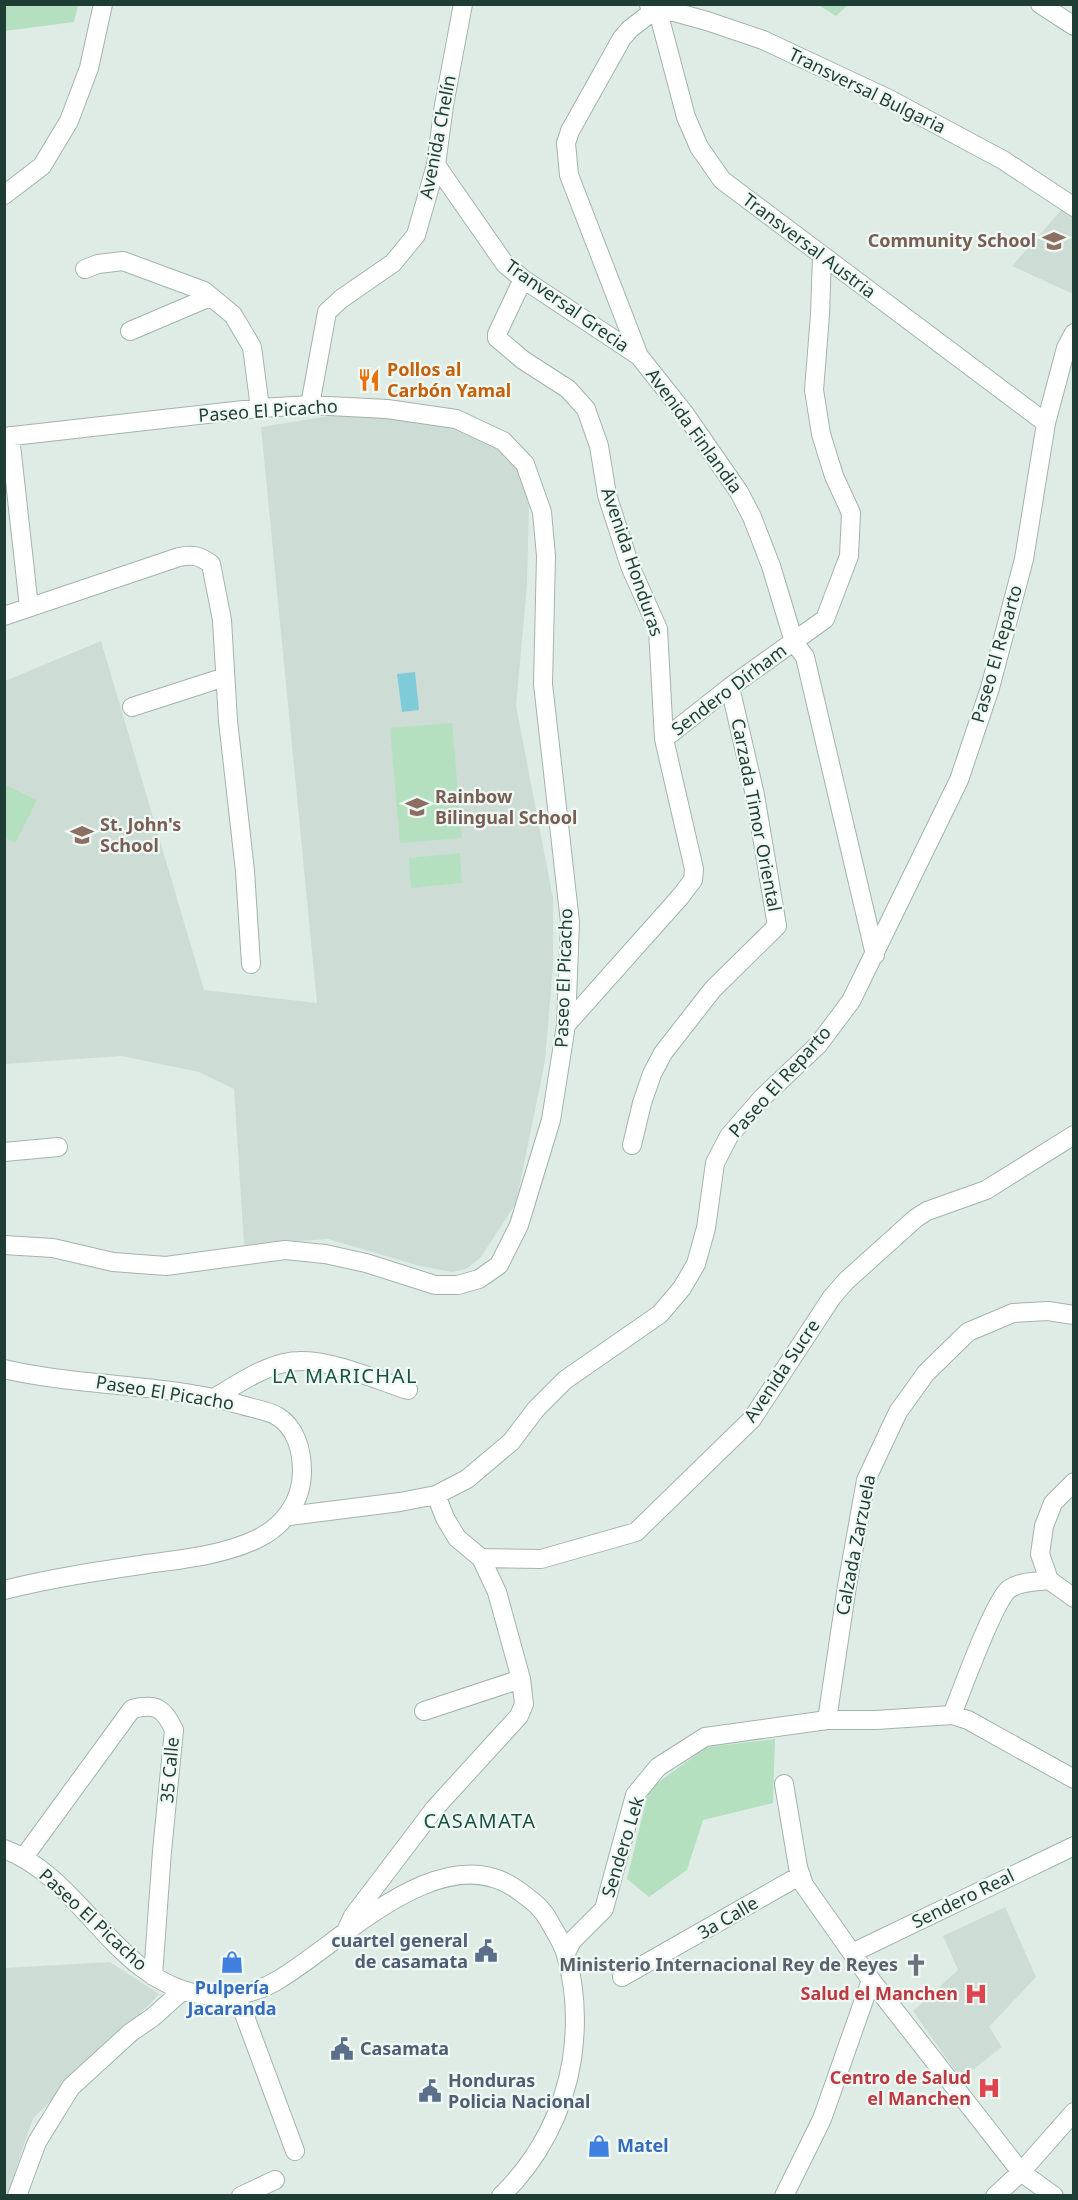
<svg xmlns="http://www.w3.org/2000/svg" width="1078" height="2200" font-family="'Noto Sans',sans-serif">
<rect width="100%" height="100%" fill="#dfece6"/>
<path fill="#cddcd5" d="M1062 209 1073 216V294L1012 266Z
M336 415 437 422 471 433 498 445 517 464 524 483 529 508 527 585 516 706 553 898V964L545 1061 516 1203 481 1257 466 1269 452 1272 420 1266 328 1239 244 1245 234 1089 199 1072 122 1056 5 1064V681L101 641 204 990 317 1003 261 427Z
M1005 1907 1036 1977 989 2027 1002 2047 961 2079 913 2011 958 1970 943 1936Z
M110 1962 159 1994 115 2040 33 2118 7 2195 5 2196V1968Z"/>
<path fill="#b5e0c0" d="M4 5 5 4 78 5 74 22 5 31Z
M818 5 848 4V5L836 16Z
M452 723 462 838 400 843 390 728Z
M5 785 37 800 15 843 5 838Z
M460 853 462 883 411 888 409 858Z
M775 1739 773 1803 703 1820 687 1870 649 1897 627 1879 649 1789 707 1747Z"/>
<path fill="#80cbd8" d="M415 672 419 710 402 712 397 674Z"/>
<g fill="none" stroke-linecap="round" stroke-linejoin="round">
<g stroke="#a1b4ad" stroke-width="20">
<path id="minor" d="M656 4 686 117 699 147 722 180 1046 423
M1040 4 1074 26
M649 5 707 21 763 40 889 99 1003 160 1074 207
M657 8 630 29 622 38 570 131 566 143 569 175 639 356 685 414 739 492 752 517 771 566 794 642 805 657 875 955
M436 165 505 264 523 279 639 356
M4 195 42 166 69 121 89 68 103 4
M85 269 98 264 123 261 204 291 233 315 252 347 260 408
M523 279 497 334V338L523 360 568 389 586 409 599 446 607 495 630 566 658 629 664 739 694 869 693 880 680 897 566 1025
M130 331 210 297
M310 405 327 312 341 299 393 263 416 235 436 165 444 105 463 4
M10 436 29 607
M4 437 260 408 310 405 387 409 456 419 503 441 525 464 542 512 546 556 543 684 570 922 566 1025 551 1120 519 1225 499 1265 479 1279 458 1285H435L366 1263 325 1254 285 1250 166 1266 113 1262 53 1248 4 1245
M4 616 179 557C193 554 200 556 211 564L222 620 228 721 245 871 251 964
M132 707 225 677
M664 739 730 687 825 619 849 556 851 513 834 476 821 434 814 390 820 315 822 256
M632 1145 642 1103 652 1074 663 1053 713 989 777 926 755 795 730 687
M4 1152 58 1147
M4 1369C81 1387 162 1383 238 1404 250 1408 266 1410 277 1416 296 1427 302 1451 302 1471 302 1501 284 1526 257 1539 223 1555 184 1559 147 1564 99 1571 52 1578 4 1590
M214 1398C236 1385 259 1369 284 1363 321 1354 373 1379 408 1390
M436 1495 445 1518 457 1538 481 1558 541 1559 636 1532 752 1419 832 1297 846 1281 916 1218 927 1211 986 1190 1074 1135
M289 1516 400 1502 436 1495 467 1479 511 1442 536 1409 565 1380 660 1314 682 1288 696 1264 706 1228 715 1163 729 1136 763 1097 818 1045 851 1001 959 780 990 688 1024 559 1046 423 1066 348 1074 333
M1049 1580 1040 1554 1044 1526 1053 1503 1074 1482
M1049 1580 1074 1598
M424 1711 521 1679
M952 1715C961 1692 994 1601 1009 1589 1021 1581 1036 1582 1049 1580
M827 1720 847 1586 866 1480 898 1412 926 1373 968 1332 1013 1313 1048 1311 1074 1315
M784 1784 798 1867 804 1885 871 1980 1021 2172 1054 2196
M4 1849C83 1878 116 1984 205 1995 229 1999 257 1993 278 1980 341 1943 443 1833 519 1891 531 1900 542 1907 549 1921 555 1932 563 1943 566 1955 576 1989 577 2024 572 2059 564 2111 539 2159 501 2196
M24 1857 132 1709C156 1703 164 1708 174 1730L162 1851 153 1976
M347 1929 353 1916 435 1808 519 1716 524 1704 521 1679 497 1592 481 1558
M566 1953 572 1941 604 1909 635 1795 658 1767 705 1737 827 1720H876L952 1715 968 1720 1074 1779
M852 1953 1074 1846
M622 1977 801 1875
M237 1995 295 2151
M17 2196 37 2142 71 2087 130 2033 153 2017 182 1991
M241 2196 275 2180
M784 2196 822 2119 871 1980
M995 2196 1021 2172 1074 2112"/>
</g>
<use href="#minor" stroke="#fff" stroke-width="18"/>
</g>
<defs>
<g id="school-bare" transform="scale(1.8)"><path d="M0-5L7-2L0 1L-7-2ZM-4 1L0 2.5L4 1V4Q0 6-4 4Z" fill="#8d6e63" stroke="#f0f8f4" stroke-width="2.5" paint-order="stroke"/></g>
<g id="restaurant-bare" transform="scale(1.8)"><path d="M-5-6h1v4h1v-4h1v4h1v-4h1v5L-1.5 .5V6h-2V.5L-5-1ZM5-6V6H3V1.5H1.5Q1.5-4 5-6Z" fill="#e8710a" stroke="#f0f8f4" stroke-width="2.5" paint-order="stroke"/></g>
<g id="civic-bare" transform="scale(1.8)"><path d="M-.6-6.5H3V-4.5H.6V-3L4-1V1h2V6H-6V1h2V-1L-.6-3ZM-1.2 2.5V6h2.4V2.5Z" fill="#5c6f8a" stroke="#f0f8f4" stroke-width="2.5" paint-order="stroke"/></g>
<g id="shop-bare" transform="scale(1.8)"><path d="M-5-2.5h2.3a2.7 3.5 0 0 1 5.4 0H5L5.5 6h-11ZM-1.5-2.5h3a1.5 2.3 0 0 0-3 0Z" fill="#3f7fe0" stroke="#f0f8f4" stroke-width="2.5" paint-order="stroke"/></g>
<g id="church-bare" transform="scale(1.8)"><path d="M-1.2-6h2.4v3.5h3.3v2.4h-3.3V6h-2.4V-.1h-3.3v-2.4h3.3Z" fill="#6b7280" stroke="#f0f8f4" stroke-width="2.5" paint-order="stroke"/></g>
<g id="hospital-bare" transform="scale(1.8)"><path d="M-5-5h3v3.5h4V-5h3V5h-3V1.5h-4V5h-3Z" fill="#e0444e" stroke="#f0f8f4" stroke-width="2.5" paint-order="stroke"/></g>
</defs>
<g fill-rule="evenodd">
<use href="#school-bare" x="1054" y="241"/>
<use href="#restaurant-bare" x="369" y="380"/>
<use href="#school-bare" x="417" y="807"/>
<use href="#school-bare" x="82" y="835"/>
<use href="#civic-bare" x="486" y="1951"/>
<use href="#shop-bare" x="232" y="1962"/>
<use href="#church-bare" x="916" y="1965"/>
<use href="#hospital-bare" x="976" y="1994"/>
<use href="#civic-bare" x="342" y="2049"/>
<use href="#hospital-bare" x="989" y="2088"/>
<use href="#civic-bare" x="430" y="2091"/>
<use href="#shop-bare" x="599" y="2146"/>
</g>
<g text-anchor="middle" stroke-width="4.5" stroke-linejoin="round" paint-order="stroke">
<g font-size="18" fill="#1e3e35" stroke="#f0f8f4">
<text transform="translate(867 91) rotate(26)" y="6">Transversal Bulgaria</text>
<text transform="translate(438 137) rotate(-79)" y="6">Avenida Chelín</text>
<text transform="translate(809 246) rotate(37)" y="6">Transversal Austria</text>
<text transform="translate(567 306) rotate(35)" y="6">Tranversal Grecia</text>
<text transform="translate(268 411) rotate(-4)" y="6">Paseo El Picacho</text>
<text transform="translate(694 431) rotate(54)" y="6">Avenida Finlandia</text>
<text transform="translate(632 562) rotate(71)" y="6">Avenida Honduras</text>
<text transform="translate(997 654) rotate(-74)" y="6">Paseo El Reparto</text>
<text transform="translate(729 690) rotate(-37)" y="6">Sendero Dírham</text>
<text transform="translate(756 815) rotate(79)" y="6">Carzada Timor Oriental</text>
<text transform="translate(564 978) rotate(-88)" y="6">Paseo El Picacho</text>
<text transform="translate(780 1082) rotate(-48)" y="6">Paseo El Reparto</text>
<text transform="translate(782 1371) rotate(-56)" y="6">Avenida Sucre</text>
<text transform="translate(165 1393) rotate(9)" y="6">Paseo El Picacho</text>
<text transform="translate(856 1545) rotate(-79)" y="6">Calzada Zarzuela</text>
<text transform="translate(170 1770) rotate(-85)" y="6">35 Calle</text>
<text transform="translate(623 1847) rotate(-73)" y="6">Sendero Lek</text>
<text transform="translate(963 1899) rotate(-26)" y="6">Sendero Real</text>
<text transform="translate(728 1918) rotate(-30)" y="6">3a Calle</text>
<text transform="translate(93 1920) rotate(43)" y="6">Paseo El Picacho</text>
</g>
<g font-size="18" font-weight="bold" fill="#785e54" stroke="#f0f8f4" text-anchor="start">
<text x="1036" y="247" text-anchor="end">Community School</text>
<text x="435" y="803">Rainbow<tspan x="435" dy="21">Bilingual School</tspan></text>
<text x="100" y="831">St. John's<tspan x="100" dy="21">School</tspan></text>
</g>
<g font-size="18" font-weight="bold" fill="#c56008" stroke="#f0f8f4" text-anchor="start">
<text x="387" y="376">Pollos al<tspan x="387" dy="21">Carbón Yamal</tspan></text>
</g>
<g font-size="18" font-weight="bold" fill="#4e5e75" stroke="#f0f8f4" text-anchor="start">
<text x="468" y="1947" text-anchor="end">cuartel general<tspan x="468" dy="21">de casamata</tspan></text>
<text x="360" y="2055">Casamata</text>
<text x="448" y="2087">Honduras<tspan x="448" dy="21">Policia Nacional</tspan></text>
</g>
<g font-size="18" font-weight="bold" fill="#5b616d" stroke="#f0f8f4" text-anchor="end">
<text x="898" y="1971">Ministerio Internacional Rey de Reyes</text>
</g>
<g font-size="18" font-weight="bold" fill="#366cbe" stroke="#f0f8f4">
<text x="232" y="1994">Pulpería<tspan x="232" dy="21">Jacaranda</tspan></text>
<text x="617" y="2152" text-anchor="start">Matel</text>
</g>
<g font-size="18" font-weight="bold" fill="#be3a42" stroke="#f0f8f4" text-anchor="end">
<text x="958" y="2000">Salud el Manchen</text>
<text x="971" y="2084">Centro de Salud<tspan x="971" dy="21">el Manchen</tspan></text>
</g>
<g font-size="20" letter-spacing="1.5" fill="#185244" stroke="#f0f8f4">
<text x="345" y="1383">LA MARICHAL</text>
<text x="480" y="1828">CASAMATA</text>
</g>
</g>
<rect width="1078" height="2200" fill="none" stroke="#1e3e35" stroke-width="12"/>
</svg>
